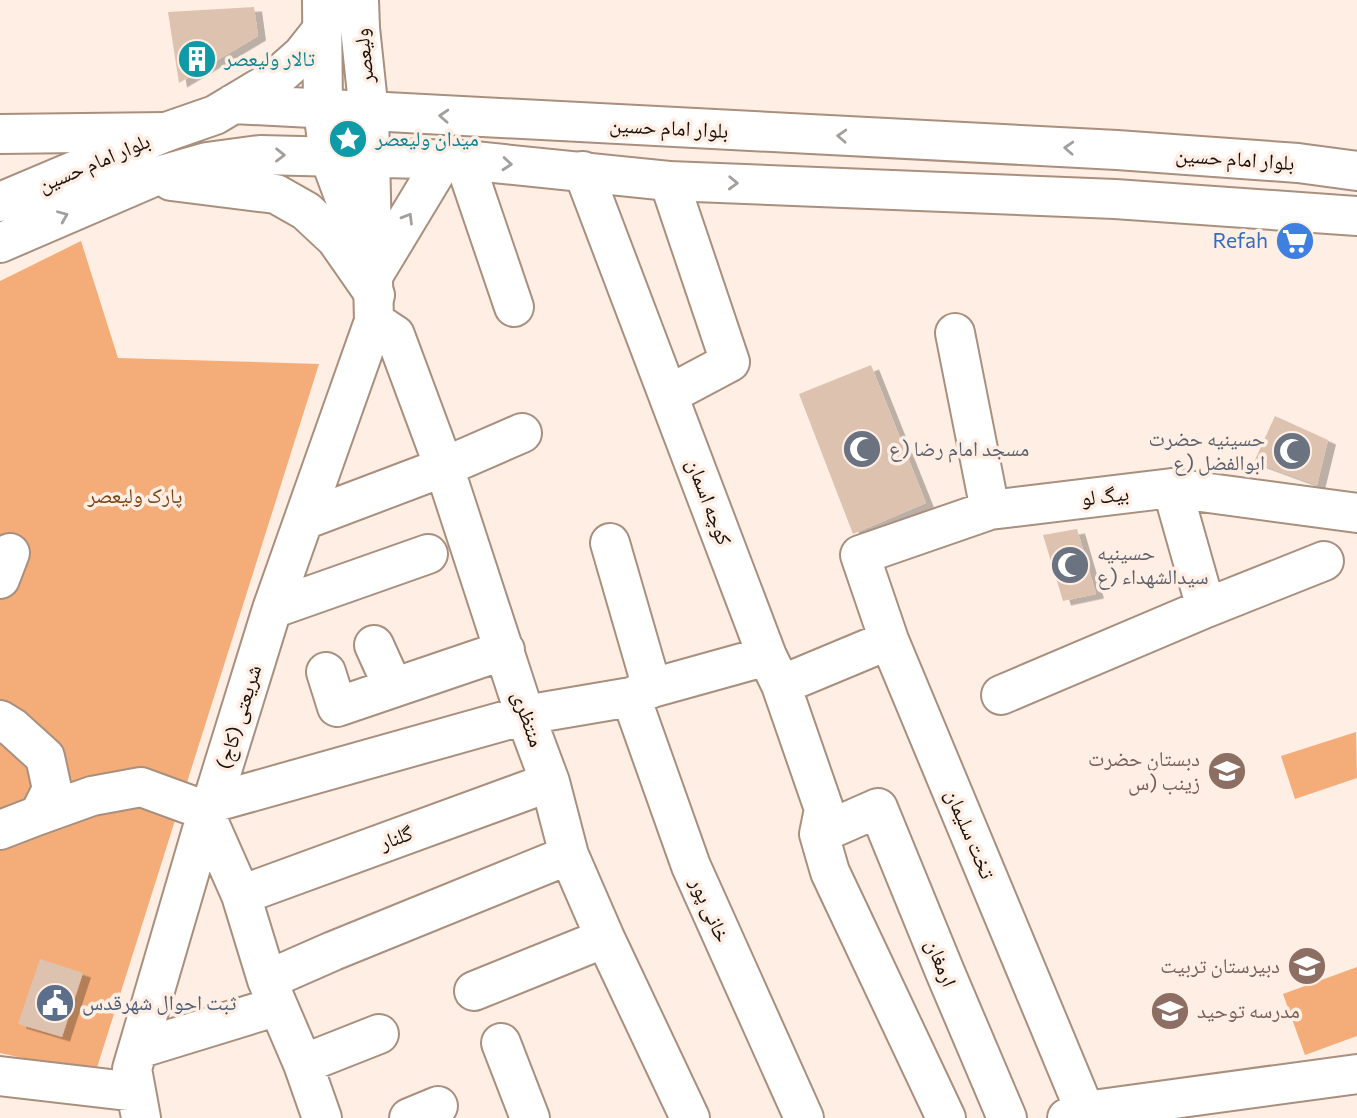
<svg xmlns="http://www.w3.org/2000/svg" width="1357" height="1118" font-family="Commissioner,'Noto Naskh Arabic',sans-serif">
<defs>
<filter id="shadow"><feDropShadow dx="8" dy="4.5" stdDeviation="0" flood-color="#0004"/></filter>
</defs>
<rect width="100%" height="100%" fill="#ffeee3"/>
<path fill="#f4ad79" d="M81 241 118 358 319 364 95 1074 0 1053V281Z
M1356 732 1357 778 1295 799 1281 756Z
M1357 967V1036L1305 1055 1283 994Z"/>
<path fill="#ddc2b0" filter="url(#shadow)" d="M254 7 258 36 179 83 168 12Z
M871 365 926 503 853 534 799 394Z
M1275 416 1328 440 1317 485 1254 462Z
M1077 529 1096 594 1063 601 1043 535Z
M40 959 83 973 62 1037 18 1024Z"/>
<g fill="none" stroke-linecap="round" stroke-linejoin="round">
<g stroke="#a98f7e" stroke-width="42">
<path id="minor" d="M322 0 323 110 329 156 364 250
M0 134 166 132
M464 160 514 307
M583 171 767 656 781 685 824 809 819 834 830 872 946 1118
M374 321 395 335 444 467 525 715 550 782 569 855 605 938 690 1118
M955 333 990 510
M668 395 730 362 669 181
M304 520 444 467 522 433
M610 543 652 688
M0 579 10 553
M1206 608 1324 561
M272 609 428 554
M374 645 393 687
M326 672 337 707 505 650
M781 685 889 640
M1001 695 1206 608 1172 488
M631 697 691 866 804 1118
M0 720 13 728 45 757 52 789 39 815 0 830
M212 803 525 715 631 697 652 688 767 656
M39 815 92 796 141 787 193 806 206 816 241 895 267 980 303 1064 322 1118
M819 834 878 808 945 972 1007 1118
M241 895 550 782
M267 980 333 951 569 855
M474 991 605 938
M501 1043 530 1118
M138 1049 278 1006
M303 1064 379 1034
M0 1076 136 1092
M1085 1111 889 640 860 555 990 510 1172 488 1357 513
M141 1118 132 1069 206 816 212 803 272 609 374 321 369 113 360 28 359 0
M409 1118 438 1106
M1067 1118 1085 1111 1357 1074"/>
</g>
<g stroke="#a98f7e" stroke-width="42">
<path id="major" d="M233 104 1117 150 1298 163 1357 171
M171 181 276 194 306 211 336 239 375 295
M0 202 166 132 215 115 275 79 302 55 321 31
M0 243 151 178 207 162 260 155 464 160 669 181 1115 199 1357 216
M373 276 443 160"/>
</g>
<use href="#minor" stroke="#fff" stroke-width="38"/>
<use href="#major" stroke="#fff" stroke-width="38"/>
</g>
<defs><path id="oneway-chevron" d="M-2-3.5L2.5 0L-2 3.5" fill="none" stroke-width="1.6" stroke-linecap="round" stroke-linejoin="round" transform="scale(1.75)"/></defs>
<g stroke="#a39f9d">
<use href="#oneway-chevron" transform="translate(444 116) rotate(-177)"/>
<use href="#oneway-chevron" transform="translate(842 136) rotate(-177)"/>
<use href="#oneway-chevron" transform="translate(1069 148) rotate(-177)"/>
<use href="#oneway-chevron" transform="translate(280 155) rotate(1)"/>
<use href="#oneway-chevron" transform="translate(507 164) rotate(5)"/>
<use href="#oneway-chevron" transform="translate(733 183) rotate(2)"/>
<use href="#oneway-chevron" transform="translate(63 216) rotate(-23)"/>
<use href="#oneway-chevron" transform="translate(408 218) rotate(-59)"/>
</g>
<defs>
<g id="building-disc" transform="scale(2.0125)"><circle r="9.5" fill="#0f9aa8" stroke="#ffeee3"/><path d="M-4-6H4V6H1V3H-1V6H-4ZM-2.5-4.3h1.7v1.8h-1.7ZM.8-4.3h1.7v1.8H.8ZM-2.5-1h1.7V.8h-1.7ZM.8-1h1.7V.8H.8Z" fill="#fff"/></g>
<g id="sight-disc" transform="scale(2.0125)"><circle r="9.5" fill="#0f9aa8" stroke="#ffeee3"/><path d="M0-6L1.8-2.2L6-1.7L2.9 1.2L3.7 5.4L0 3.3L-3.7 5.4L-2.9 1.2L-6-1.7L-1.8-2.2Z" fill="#fff"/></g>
<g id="supermarket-disc" transform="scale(2.0125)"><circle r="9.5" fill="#3f7fe0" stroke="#ffeee3"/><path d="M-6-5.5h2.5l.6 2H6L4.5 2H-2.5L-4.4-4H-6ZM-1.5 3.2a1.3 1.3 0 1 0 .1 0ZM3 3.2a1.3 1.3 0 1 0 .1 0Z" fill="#fff"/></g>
<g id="mosque-disc" transform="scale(2.0125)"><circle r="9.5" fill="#6b7280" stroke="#ffeee3"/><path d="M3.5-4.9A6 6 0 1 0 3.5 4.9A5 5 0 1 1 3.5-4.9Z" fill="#fff"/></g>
<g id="school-disc" transform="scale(2.0125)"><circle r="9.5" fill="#8d6e63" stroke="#ffeee3"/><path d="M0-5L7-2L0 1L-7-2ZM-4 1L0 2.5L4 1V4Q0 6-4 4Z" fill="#fff"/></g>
<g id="civic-disc" transform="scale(2.0125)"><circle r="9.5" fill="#5c6f8a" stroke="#ffeee3"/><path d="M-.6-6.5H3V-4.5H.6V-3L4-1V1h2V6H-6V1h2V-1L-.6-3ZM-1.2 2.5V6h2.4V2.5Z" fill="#fff"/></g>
</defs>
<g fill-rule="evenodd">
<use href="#building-disc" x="197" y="59"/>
<use href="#sight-disc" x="348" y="139"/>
<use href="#supermarket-disc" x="1295" y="241"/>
<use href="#mosque-disc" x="862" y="449"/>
<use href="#mosque-disc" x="1292" y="451"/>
<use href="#mosque-disc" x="1070" y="565"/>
<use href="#school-disc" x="1227" y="771"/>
<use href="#school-disc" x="1307" y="966"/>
<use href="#civic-disc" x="55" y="1003"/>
<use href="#school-disc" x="1170" y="1011"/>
</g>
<g text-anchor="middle" stroke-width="7" stroke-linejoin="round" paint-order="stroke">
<g font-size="21" fill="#19100a" stroke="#ffeee3">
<text transform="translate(364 56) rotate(-96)" y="7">ولیعصر</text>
<text transform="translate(669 128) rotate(3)" y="7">بلوار امام حسین</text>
<text transform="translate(1235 159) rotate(4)" y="7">بلوار امام حسین</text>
<text transform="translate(94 163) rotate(-23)" y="7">بلوار امام حسین</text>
<text transform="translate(1105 496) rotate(-7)" y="7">بیگ لو</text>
<text transform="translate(709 502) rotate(69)" y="7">کوچه اسمان</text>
<text transform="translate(239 717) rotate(-73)" y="7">شریعتی (کاج)</text>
<text transform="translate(528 719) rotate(71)" y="7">منتظری</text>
<text transform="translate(970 834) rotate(67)" y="7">تخت سلیمان</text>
<text transform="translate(396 838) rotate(-20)" y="7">گلنار</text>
<text transform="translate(710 910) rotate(66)" y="7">خانی پور</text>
<text transform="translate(941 963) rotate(68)" y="7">ارمغان</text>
</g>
<g font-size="21" fill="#0d838f" stroke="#ffeee3" text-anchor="start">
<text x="224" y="66">تالار ولیعصر</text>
<text x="375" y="146">میدان ولیعصر</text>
</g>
<g font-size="21" fill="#366cbe" stroke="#ffeee3" text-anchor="end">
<text x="1268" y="248">Refah</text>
</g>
<g font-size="21" fill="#5b616d" stroke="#ffeee3" text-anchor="start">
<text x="1265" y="446" text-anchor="end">حسینیه حضرت<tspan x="1265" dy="24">ابوالفضل (ع</tspan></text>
<text x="889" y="456">مسجد امام رضا (ع</text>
<text x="1097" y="560">حسینیه<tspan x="1097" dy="24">سیدالشهداء (ع</tspan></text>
</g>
<g font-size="21" fill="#794314" stroke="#ffeee3">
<text x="135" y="503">پارک ولیعصر</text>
</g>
<g font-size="21" fill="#785e54" stroke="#ffeee3" text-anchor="end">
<text x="1200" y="766">دبستان حضرت<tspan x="1200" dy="24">زینب (س</tspan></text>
<text x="1280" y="973">دبیرستان تربیت</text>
<text x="1197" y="1018" text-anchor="start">مدرسه توحید</text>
</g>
<g font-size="21" fill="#4e5e75" stroke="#ffeee3" text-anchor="start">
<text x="82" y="1010">ثبت احوال شهرقدس</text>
</g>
</g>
</svg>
